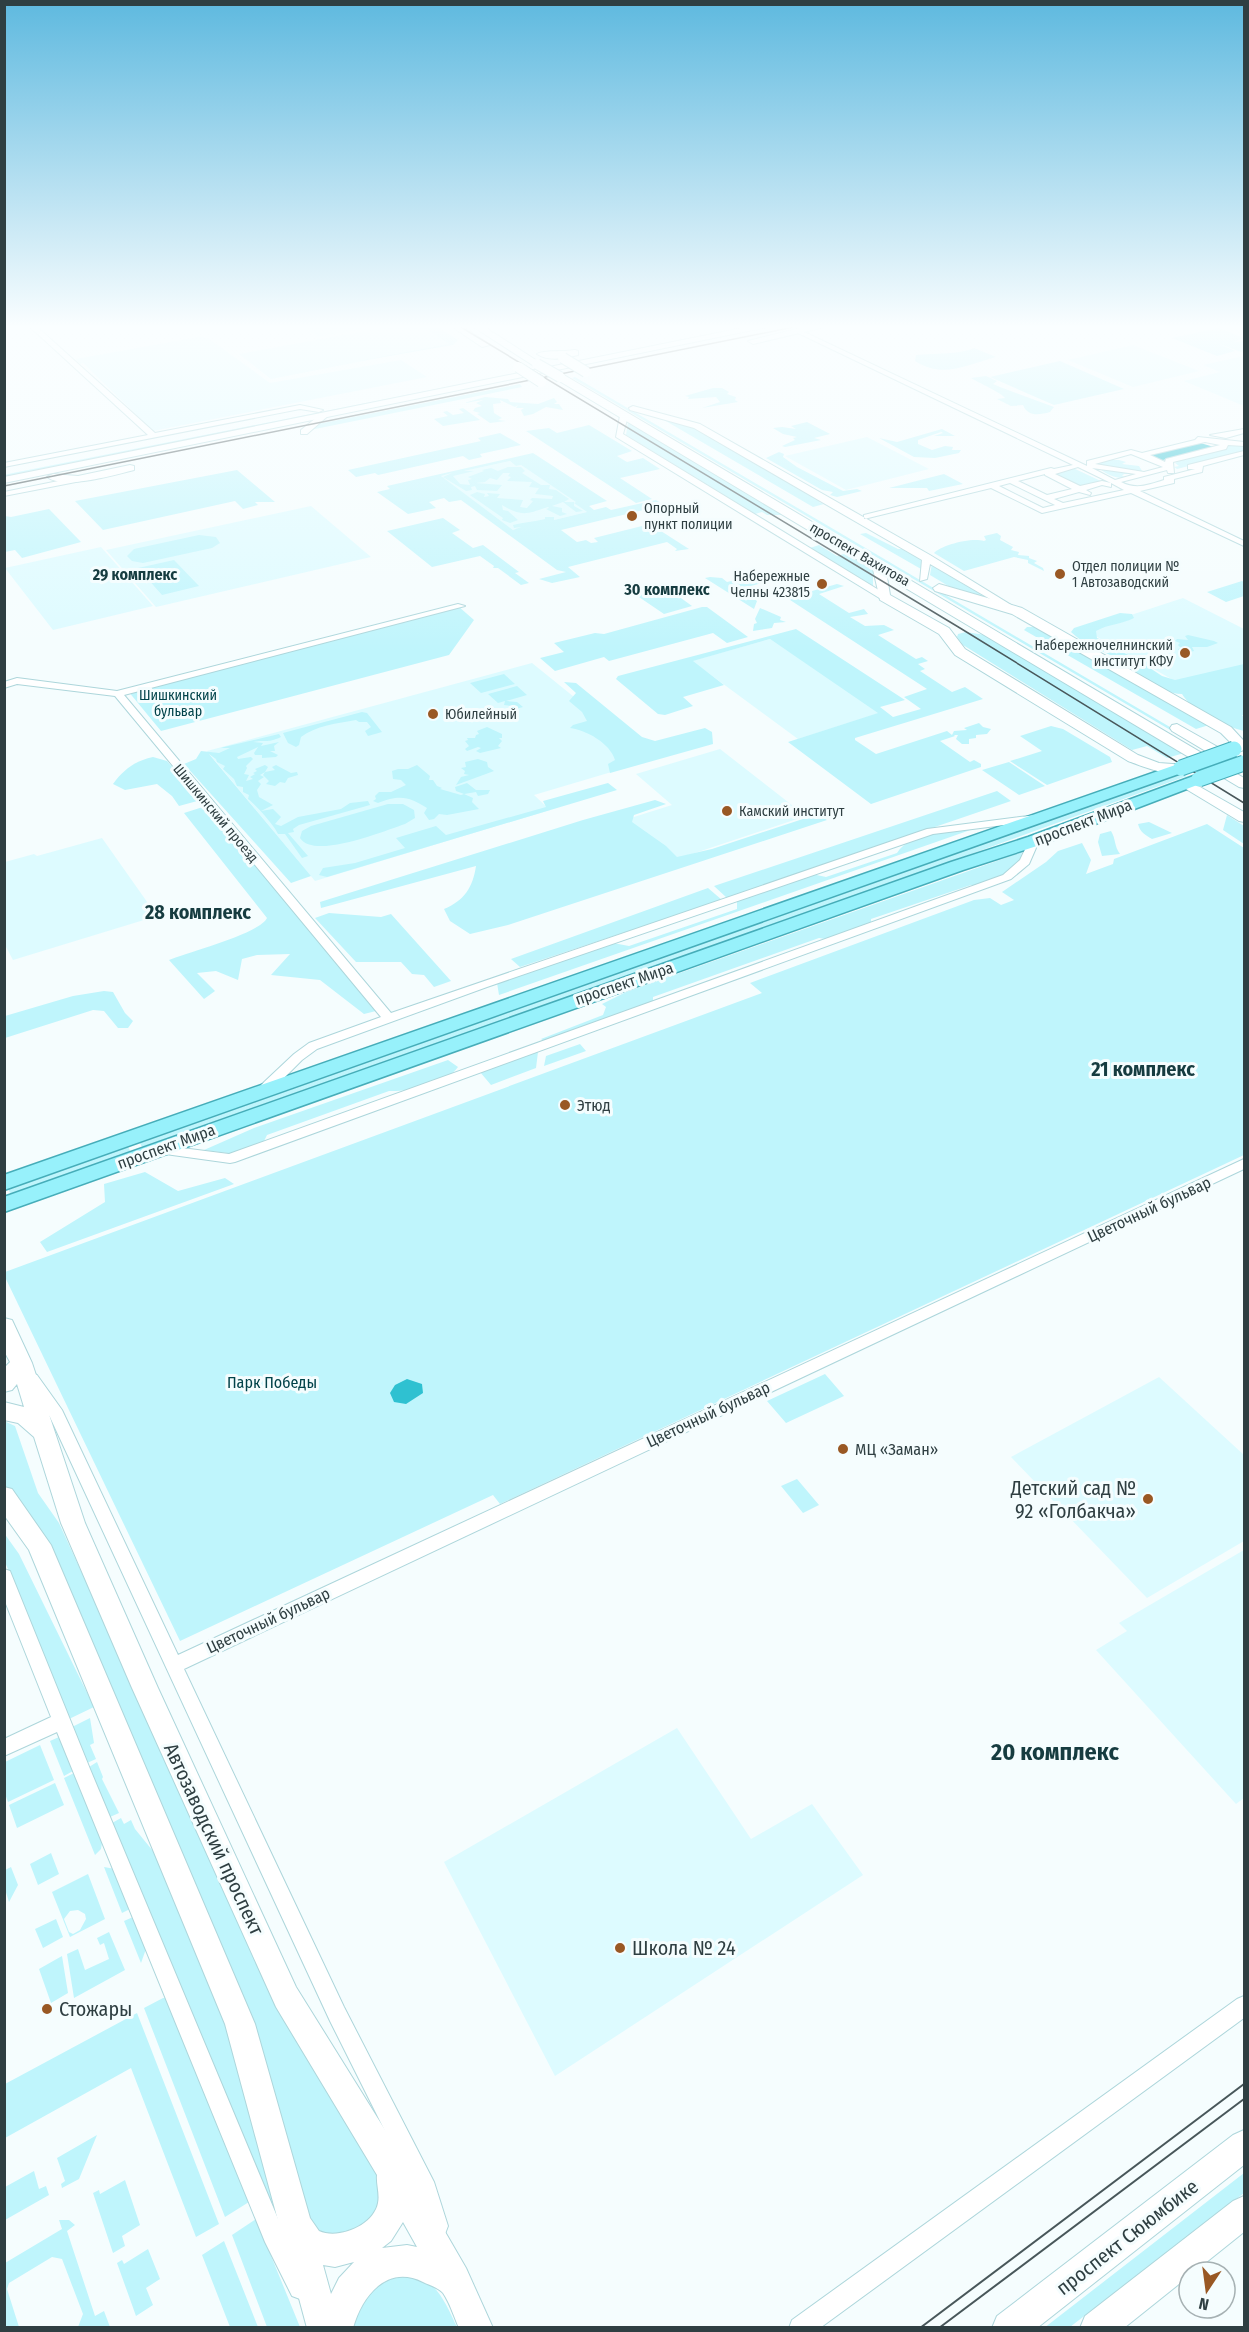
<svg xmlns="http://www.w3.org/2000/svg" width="1249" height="2332" font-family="'Fira Sans Condensed',sans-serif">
<rect width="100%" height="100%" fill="#f5fdfe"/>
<path fill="#ddfbff" d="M304 326H378L318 337Z
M392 326H422L450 344 271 379 239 354Z
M198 337 208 338 270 383 401 360 427 377 153 431 83 363 80 364 76 359Z
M1133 345 1199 371 1133 387 1068 360Z
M1244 356V406L1184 381 1220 372 1203 365Z
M867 437 929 469 846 490 785 456Z
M510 461 516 466 521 465 577 502 575 503 587 512 513 530 440 476Z
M311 506 371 557 156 607 106 550Z
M101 547 153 606 53 630 5 568Z
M1183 598 1244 629V677L1196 693 1085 630Z
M770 639 864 702 879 713 798 739 692 661Z
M532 663 652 760 534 795 550 810 315 881 207 751Z
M720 749 806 816 665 863 618 822 672 805 636 774Z
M102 838 157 916 13 960 5 945V862L34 854 37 856Z
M1159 1377 1244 1455V1541L1147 1598 1011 1457Z
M1244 1550V1798L1236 1804 1096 1650 1127 1631 1119 1623Z
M677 1728 751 1839 812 1804 863 1875 555 2076 444 1862Z"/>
<path fill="#bff5fc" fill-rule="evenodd" d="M422 326H436L458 340 453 345 354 362 449 344Z
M1219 328 1244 338 1234 342 1244 341V351L1241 352 1217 343 1235 351 1217 356 1172 338Z
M974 348 996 357C966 365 943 379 915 361L916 355C934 353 959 355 974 348Z
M1060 361 1124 389 1054 405 990 377Z
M507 375 508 376 5 477 4 475 13 473Z
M986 376 997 381 993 384 1000 387 1054 407 1050 412C1039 415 1028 417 1023 405L1011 406 997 399 1005 398C1002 393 979 383 971 378Z
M575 377 1209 750 1206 751 572 378Z
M520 384 522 387 310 430 318 424Z
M713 388H722L729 392 727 394 736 397 735 400 738 402 702 408 720 402 716 397 688 399 689 397 685 396Z
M485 397 508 399 510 402 538 404 554 398 557 402 554 404H559L563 410 546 407 533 414 524 416 521 410 524 408H516L518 405 515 407 500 400 501 403 493 404 494 413 502 418 498 420 506 421 490 423 477 414 480 413 473 411 475 408 482 406 476 403 483 400 464 403Z
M463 408 480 420 443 426 434 419 448 416 443 412 447 411 453 415 464 413 459 409Z
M659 417 695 427 822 500 819 502 824 504 813 507Z
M628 422 782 515H767L762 512 755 514 737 503 626 435Z
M807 422 830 434 814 438 821 440 785 447 782 446 795 440 793 438 797 437 783 434 773 428 782 427 796 429 791 426Z
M589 425 632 451 617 456 627 462 643 458 660 469 620 478 652 499 636 503 526 431 549 428 557 433Z
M942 429 955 436H934L943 433 940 431 941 432 918 440V444L932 450 945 446 953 447 952 450H961L959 453 935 458 914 457 879 438 897 442Z
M500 433 521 445 480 454 482 457 469 460 463 456 378 475 375 473 356 477 348 470 481 441 478 438Z
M1228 445H1244V452L1177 469 1174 467 1179 466 1175 463 1179 461 1228 448Z
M779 452 784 454 783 457 797 467 843 491 857 489 862 491 837 497 830 495 833 492 822 490 766 458Z
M533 453 607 501 589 506 594 510 606 507 611 510 656 500 664 505 561 530 577 542 586 540 591 543 598 542 594 538 650 524 689 549 675 551 677 549 667 542 568 567 580 577 552 583 539 579 566 572 557 570 461 500 449 502 444 498 429 502 436 508 408 514 377 492 390 489 387 486ZM510 461 516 466 521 465 576 502 574 503 587 512 554 520V517H545V519C534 522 524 522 513 525L514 528 521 527 513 530 441 476 452 473 443 477 466 491 472 490 471 487 475 486 477 490 497 491 502 485 476 483 485 482 490 478 497 480 503 473H510L508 476 511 477 507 481 532 482 529 487 539 488 535 494 553 496 552 499 532 498 530 500 533 501 527 508 520 507 523 500 497 498 500 494 487 493 489 496 484 497 485 494 477 492 470 495 503 518 502 520 510 523 518 520 508 511 503 510 502 505C522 518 529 513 548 507L549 508 546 509 560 516 567 514 562 512V508L552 506 563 502 576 512 583 511 574 506V502H564L569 499 556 490 549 489 550 485H541L522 473 525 471 521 467H508L498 471 491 468 482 470 484 471 468 477 472 479 468 480 470 485 460 484 453 476 474 471H464Z
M1110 460H1119L1126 462 1122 464 1139 466 1144 474H1124L1122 476 1127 477C1116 481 1100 471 1094 463Z
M1073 468 1103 482 1082 488 1053 474Z
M237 470 275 502H255L258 505 243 509 235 501 103 530 75 501Z
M944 474 963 484 929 491 927 488H889Z
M49 509 81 542 22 558 15 550 5 552V516L11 517Z
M443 518 460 530 452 533 473 548 483 545 519 572 515 573 529 583 521 585 498 568H493L494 566 480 556 432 567 387 531Z
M866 533 898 549H907L922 557 921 569 860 534Z
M997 533 1001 536 1000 540 1013 547 1011 550 1019 552 1018 555 1029 556V558L1037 561 1034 563 1043 568 1044 571 1028 563V560L1014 557 964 571 934 553C940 546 970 537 984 541L986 540 984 536Z
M199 535 216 537 220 543 212 548 143 563 132 561 127 556 134 549Z
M819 545 837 556 847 553 873 569V586L810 548Z
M174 560 199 586 162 595 138 568Z
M932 563 996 601 955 590 930 575Z
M710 577 722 578 727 582C740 579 750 575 762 583L740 589 757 601 754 609 705 578Z
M1242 581 1244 582V596L1226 602 1207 592Z
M676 583 685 590 674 593 692 606 664 614 633 593Z
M837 584 844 586 819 594 849 613 864 609 868 614 850 617 865 626 884 625 894 630 878 635 916 659 922 657 928 661 918 664 925 669 920 671 952 692 965 687 983 699 855 738V740L876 754 947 731 952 735 954 731 967 730 964 728 979 723 983 727 991 729 987 734 976 735V738L969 739V744H962L956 739 958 735H954L955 736 940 741 970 762 974 760 981 764V767L871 804 788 742 878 713 770 639 693 661 724 685 683 697 693 706 665 715 658 714 616 679 618 676 796 629 905 700 880 707 893 717 921 709 904 697 927 689 787 598Z
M458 606 474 620 449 655 161 731 128 691Z
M702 607H707L748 637 727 643 713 633 609 661 604 657 555 671 540 658 564 652 554 643 595 633 604 634Z
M760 608 781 617 780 620 786 622 774 623 772 628 753 631 754 624 757 623 755 619Z
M1120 613 1132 614 1134 618C1123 624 1108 624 1096 631L1097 638 1112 644 1120 651 1135 658 1162 676 1175 680 1244 664V714L1242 716H1244V731C1227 727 1190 709 1182 694 1158 694 1129 664 1108 654 1096 648 1082 643 1071 632L1074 628Z
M1027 627H1038L1209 725 1196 729 1024 630Z
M966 632 985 635 1184 753 1167 758 1147 746 1132 750 963 645 957 637 958 634Z
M1188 635 1214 641 1218 643 1207 647H1192L1194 651 1181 654 1178 649 1181 648 1178 645 1180 643 1175 641 1177 639 1188 640 1185 636Z
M504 674 515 684 481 693 470 683Z
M564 682 576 683 642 737 655 741 705 728 712 732 713 744 610 773 608 764 615 760C610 743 586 730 570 728L573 725 587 721 582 712 569 701 576 693Z
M517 686 527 695 506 701 517 702 523 707 501 713 509 710 511 706 504 705 505 701 498 703 488 694Z
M362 712 367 713 382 732 368 736 365 731 371 727 367 722H359L356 720C338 723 315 726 301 737L299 745 296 747 288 743 283 733Z
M1051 726 1063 729 1110 757 1112 762 1047 785 1010 761 1042 751 1020 736Z
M487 727 502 734V738H499L502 741 498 746 501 748 480 753 476 751 481 748 478 747 467 751 465 749 469 746 465 741 468 740 467 738H475L476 735 479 734 477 731Z
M279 734 281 737C266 744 266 739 253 742L263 743 261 746 279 742 274 746 275 751H270L278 755 276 757 262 758V755H255L254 753 258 747 237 757 238 759 251 757 253 759 246 766 247 768 244 774 249 775 246 781 253 779 250 777 255 774 253 773 257 771 255 769 265 765 268 767 265 772 275 770 272 767 276 765 291 773 297 772 298 775 288 778 285 783 280 782 275 786 266 784 269 781 263 775 265 772 260 775 264 777 258 781 261 784 257 790 259 797 273 805 261 811 273 809 281 817 275 824 281 826 298 817 341 809 350 803 368 801 370 805 299 825 293 829 294 832 288 833 308 856 302 858 285 834H278C274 825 256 805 248 799L249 795 243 792V787L237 786 234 779 223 769 225 766 217 762 216 759 209 754 311 876 291 883 184 764 196 759 201 751 219 753 230 748H221L224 747Z
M153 757 167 761 201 800 179 806 172 796 157 784 125 790 113 784C124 769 135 761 153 757Z
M478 759 487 762 488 767 494 771 456 785 461 777 469 775 464 774 465 771 461 768 466 767 465 762Z
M1009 762 1045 786 1019 795 982 770Z
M417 765 430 776 429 780H433L437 786 442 788 440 789 461 795 464 794 456 791 455 787 467 783 476 790H490L488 794 478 796 476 792 464 794 473 798 472 802 479 809 447 815 439 814 434 819 429 820 424 813 427 808C410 797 400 794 378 803L373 801 376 799 375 796 379 792H391L406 785 401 780 393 779 392 771 398 769H408Z
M1183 774 1187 776 927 870 142 1147 140 1143 294 1085 1051 818Z
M608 783 617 790 327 877 319 875 323 868 355 863 405 848 396 838 436 826 446 835 546 807 543 801Z
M997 791 1011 801 727 898 714 886Z
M655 800 666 804 634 815 632 822 666 846 677 857 712 849 818 814 827 820 508 925 470 934 450 921 444 909C464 901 473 887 476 866L321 908 320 902 583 820Z
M388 804H403L414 810 415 818 405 824C384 831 314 860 300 838L302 831 311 826Z
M206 806 266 877 384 1009 364 1014 320 980 271 975 290 954 257 955 242 959 238 980 216 971 197 973 215 991 204 999 169 960C189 952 259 934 267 918L184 813Z
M1227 815 1244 826V844L1223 830Z
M1149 822 1172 833 1152 839C1145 835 1140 832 1138 824Z
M1207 824 1244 848V1155L500 1504 493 1495 180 1641 5 1277V1272L762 993 750 983 974 900 990 898 1001 905 1014 900 1002 892 1046 862 1058 851 1082 843 1091 860 1086 874 1113 864 1114 859Z
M976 828 499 995 497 983 613 943 629 946 737 909V900L812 874 826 877 897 853C910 832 952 831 976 828Z
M1111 831C1116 839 1114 846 1120 854L1102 856 1098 842 1100 834Z
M1022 852C1020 874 992 888 971 885L871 919V926L832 940 819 938 653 997V1005L547 1043 541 1039 603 1015 606 1007 602 1004 626 992Z
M708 888 722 900 520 967 511 959Z
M329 913 381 917 391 914 451 981 434 987 424 975 412 974 401 962H356L315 918Z
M104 991 113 992 125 1013 133 1021 128 1028H118L104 1011 93 1010 5 1038V1016L73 996Z
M580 1044 586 1051 544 1066 546 1056Z
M538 1052 536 1068 491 1085 480 1072Z
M448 1060 458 1067C447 1083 408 1092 389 1091L267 1135 262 1145 235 1154 204 1150 254 1128Z
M128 1147 132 1154 12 1196 8 1189Z
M145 1172 178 1191 225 1178 234 1184 47 1252 40 1242 105 1202 104 1184Z
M825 1374 844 1396 786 1423 767 1401Z
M4 1421 15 1426 38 1493 59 1523 276 1999 382 2173 387 2203 344 2241 311 2235 43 1542 5 1487Z
M797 1479 819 1505 803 1513 781 1486Z
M4 1533 19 1554 94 1707 69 1719 5 1562Z
M90 1718 94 1743 90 1745 96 1759 87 1763 72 1727Z
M59 1737 73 1771 64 1776 50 1741Z
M40 1745 54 1780 8 1802 5 1794V1762Z
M97 1762 103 1777 102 1779 119 1813 110 1817 89 1767Z
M74 1773 102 1843 101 1849 95 1855 64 1778Z
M55 1783 64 1805 17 1828 9 1805Z
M121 1818 124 1824 131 1820 135 1829 157 1856 227 2021 278 2213 269 2202 112 1823Z
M51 1853 59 1874 38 1885 30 1864Z
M11 1867 18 1885 9 1902 5 1889V1870Z
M104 1867 115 1869 130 1909 122 1913Z
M88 1874 105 1919 70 1937 52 1892ZM70 1911 78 1910 85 1914 86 1919 80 1930 73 1934 69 1932 64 1919Z
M133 1917 146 1949 141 1963 124 1921Z
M56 1919 63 1937 43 1948 35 1929Z
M109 1932 125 1970 74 1998 67 1954 78 1949 85 1970 109 1959 104 1943 100 1945 97 1938Z
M62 1956 68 1993 51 2003 39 1969Z
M163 1998H166L249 2202 225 2217 144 2008Z
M137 2013 219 2224 196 2237 131 2068 5 2138V2084Z
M97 2135 79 2179 62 2188 61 2184 65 2181 57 2158Z
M34 2171 39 2189 46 2186 49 2195 5 2220V2187Z
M1244 2173V2193L1070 2327 1044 2328Z
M125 2180 140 2225 122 2236 125 2246 113 2253 93 2193 99 2190 100 2194Z
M256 2219 300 2327H267L232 2235Z
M59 2220H69L75 2225 67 2231 95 2316 104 2311 110 2327H78L83 2314 62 2259 52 2257 9 2283 7 2289 19 2327H5V2263L62 2229Z
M224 2241 258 2327H230L202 2255Z
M148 2249 160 2279 146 2288 153 2305 136 2316 117 2263 122 2260 124 2264Z
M401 2275C408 2276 418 2276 424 2280 441 2289 449 2311 457 2327L350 2328 353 2314 376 2283Z"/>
<path fill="#2fc1d1" d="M1197 442 1214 447 1159 461 1146 455Z
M407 1379 422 1384 423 1393 406 1404 394 1402 390 1393 395 1385Z"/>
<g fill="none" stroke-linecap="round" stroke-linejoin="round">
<g stroke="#add6db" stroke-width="2">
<path id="street" d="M29 326H36L155 433 300 405 323 410 319 412 300 409 4 467V463L148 435Z
M798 331H802L1087 466V461L1131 450 1142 453 1195 440 1198 437 1244 442V446L1228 445 1226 449 1173 462 1174 473H1168L1167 470 1121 482C1136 490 1148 485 1164 480V477L1195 469H1188V465L1244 451V455L1203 466 1202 472 1174 479V483L1140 491 1244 541V546L1131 493 1042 513 991 488 864 519V515L1051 468 1054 469 1073 465 798 333ZM1205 442 1220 445 1166 459 1165 462 1150 455ZM1131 454 1163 467 1144 472 1095 464ZM1078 467 1111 483 1102 481 1080 486 1055 474ZM1092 468 1136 474 1115 480ZM1045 474V475L1072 489 1047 495 1018 481ZM1010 483 1055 505 1043 508 999 486ZM1111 483 1124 490 1063 503 1054 499 1079 492 1090 495 1091 493 1086 490 1102 485 1111 487Z
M633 406 700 424 930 555 1021 611 1014 613 930 564 927 579 920 581 922 560 694 428 630 410 629 408Z
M322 413 329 415 307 434H301V430Z
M624 414 628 416 623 434 887 595V599H881L616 437 620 416Z
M1244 429V433L1226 438 1210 435Z
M78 477 82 479 81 481 4 496V492Z
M458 604 465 606 124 695 391 1013 927 829 1036 815 1041 818 1036 821 933 834 487 987 317 1049 302 1060 271 1091H261L260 1088 261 1085 294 1054 309 1043 381 1017 115 696 17 684 4 688V682L17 678 117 691Z
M1034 838 1039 841 1029 864 1011 879 235 1162 230 1163 158 1153 151 1149 158 1145 229 1154 1003 875 1020 860 1029 841Z
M1244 1159V1169L184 1669 344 2007 434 2182 448 2226 445 2234 437 2237 429 2234 416 2193 330 2021 50 1417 24 1379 27 1375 32 1373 37 1375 62 1410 178 1655Z
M4 1569 10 1571 12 1576 90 1769 281 2226 311 2288 308 2296 300 2299 292 2296 265 2242 57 1732 4 1756V1739L51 1717 4 1599Z
M1244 1996V2018L820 2328H789L792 2320 1237 1999Z"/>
</g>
<g stroke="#add6db" stroke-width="2">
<path id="secondary" d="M451 326H462L490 345 482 347Z
M472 326H483L542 364 534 366Z
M752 326H772L4 483V477Z
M809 326H829L753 344 748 341Z
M575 350 578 351V355C565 358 549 362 537 354 543 350 564 352 575 350Z
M556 375H564L1244 778V788L1239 787 887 577 890 595 949 628 965 649 1138 755 1159 763 1186 765 1188 768C1176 781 1142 766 1128 761L955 655 939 634 880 600 873 569 556 379Z
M130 465 134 466V470C114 475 64 490 47 477L53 474 78 476Z
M939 584 1022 608 1231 727 1243 740 1244 748 1242 751H1232L1229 741 1221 733 1012 614 935 591 933 588Z
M1177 724 1239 759 1241 762 1239 765H1229L1172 731 1170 728 1172 725Z
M1186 779 1244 812V822L1239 821 1181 786 1179 783Z
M4 1318 12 1320 32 1363 85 1523 158 1688 296 1987 400 2154 466 2268 493 2328H459C454 2317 450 2303 443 2293 439 2288 429 2285 423 2282 387 2264 362 2296 353 2328H307L225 2024 29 1550 4 1515V1487L12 1489 51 1545 255 2024 310 2218 319 2231C339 2240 374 2225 378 2203 380 2194 376 2184 377 2175L276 2007 132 1688 61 1523 34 1437 18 1423 4 1420V1402L24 1407 17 1384 12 1390 4 1392V1368L10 1362 4 1351ZM403 2222 417 2247 407 2245 382 2248 391 2241ZM354 2262 339 2278 331 2294 323 2265 335 2267Z
M1244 2130V2165L1037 2328H992L997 2316 1233 2135Z
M1244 2196V2232L1194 2272H1189V2276L1124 2328H1080L1085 2316 1233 2201Z"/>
</g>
<g stroke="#46adb9" stroke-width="3">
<path id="primary" d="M1181 763 1189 768 1187 771 4 1190V1175Z
M1199 774 1205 776 1207 779 1205 782 1040 845 963 870 4 1212V1197L951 862 1028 837Z"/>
</g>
<use href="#street" fill="#fff" fill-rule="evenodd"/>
<use href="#secondary" fill="#fff" fill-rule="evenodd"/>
<use href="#primary" fill="#97f1fb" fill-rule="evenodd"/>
<path stroke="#48575a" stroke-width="1.5" d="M459 326 960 628 1244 803
M4 486 799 326"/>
<path stroke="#48575a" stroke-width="2" d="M920 2328 1244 2084
M939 2328 1244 2099"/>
<g stroke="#add6db" stroke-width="12" stroke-linecap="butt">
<path id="secondary-bridge" d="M563 358 586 372
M537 364 560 377
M518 367 541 382"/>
</g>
<g stroke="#46adb9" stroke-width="17" stroke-linecap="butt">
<path id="primary-bridge" d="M1181 768 1234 749
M1199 779 1244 763"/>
</g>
<use href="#secondary-bridge" stroke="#fff" stroke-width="10"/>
<use href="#primary-bridge" stroke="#97f1fb" stroke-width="15"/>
</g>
<linearGradient id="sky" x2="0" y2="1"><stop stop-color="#5eb9df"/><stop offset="0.5" stop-color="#fafeff"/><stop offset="1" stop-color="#fafeff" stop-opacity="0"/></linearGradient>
<rect width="1249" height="653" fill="url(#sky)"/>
<g fill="#995824" stroke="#f5fdfe" stroke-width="2">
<circle cx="632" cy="516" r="6"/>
<circle cx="1060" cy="574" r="6"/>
<circle cx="822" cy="584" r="6"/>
<circle cx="1185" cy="653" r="6"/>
<circle cx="433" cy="714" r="6"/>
<circle cx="727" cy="811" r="6"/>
<circle cx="565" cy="1105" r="6"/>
<circle cx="843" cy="1449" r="6"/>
<circle cx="1148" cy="1499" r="6"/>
<circle cx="620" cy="1948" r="6"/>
<circle cx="47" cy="2009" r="6"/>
</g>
<g text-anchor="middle" stroke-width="6" stroke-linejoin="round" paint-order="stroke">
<g font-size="14" fill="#2f3f42" stroke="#f5fdfe" text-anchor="start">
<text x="644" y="513">Опорный<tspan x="644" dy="16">пункт полиции</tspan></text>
<text x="1072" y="571">Отдел полиции №<tspan x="1072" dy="16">1 Автозаводский</tspan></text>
<text x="810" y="581" text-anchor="end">Набережные<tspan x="810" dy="16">Челны 423815</tspan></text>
<text x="1173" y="650" text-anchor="end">Набережночелнинский<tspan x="1173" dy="16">институт КФУ</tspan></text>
<text x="445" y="719">Юбилейный</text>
<text x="739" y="816">Камский институт</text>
</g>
<g font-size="14" fill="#2f3f42" stroke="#f5fdfe">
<text transform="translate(860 554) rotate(30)" y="5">проспект Вахитова</text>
<text transform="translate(216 813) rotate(50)" y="5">Шишкинский проезд</text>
</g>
<g font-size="14" fill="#014249" stroke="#f5fdfe">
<text x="178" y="700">Шишкинский<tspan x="178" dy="16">бульвар</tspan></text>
</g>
<g font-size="16" font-weight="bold" fill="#163c40" stroke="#f5fdfe">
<text x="135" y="580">29 комплекс</text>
<text x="667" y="595">30 комплекс</text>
</g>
<g font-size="16" fill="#2f3f42" stroke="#f5fdfe">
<text transform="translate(1083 822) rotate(-21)" y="6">проспект Мира</text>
<text transform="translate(624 983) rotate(-19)" y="6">проспект Мира</text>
<text transform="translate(166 1146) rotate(-20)" y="6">проспект Мира</text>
<text transform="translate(1149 1209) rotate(-25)" y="6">Цветочный бульвар</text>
<text transform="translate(708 1414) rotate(-25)" y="6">Цветочный бульвар</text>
<text transform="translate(268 1620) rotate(-25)" y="6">Цветочный бульвар</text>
</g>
<g font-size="16" fill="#2f3f42" stroke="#f5fdfe" text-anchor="start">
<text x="577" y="1111">Этюд</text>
<text x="855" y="1455">МЦ «Заман»</text>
</g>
<g font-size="16" fill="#014249" stroke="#f5fdfe">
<text x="272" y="1388">Парк Победы</text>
</g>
<g font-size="20" font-weight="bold" fill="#163c40" stroke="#f5fdfe">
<text x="198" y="919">28 комплекс</text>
<text x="1143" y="1076">21 комплекс</text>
</g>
<g font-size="20" fill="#2f3f42" stroke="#f5fdfe" text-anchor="start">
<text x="1136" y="1495" text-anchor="end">Детский сад №<tspan x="1136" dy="23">92 «Голбакча»</tspan></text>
<text x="632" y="1955">Школа № 24</text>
<text x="59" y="2016">Стожары</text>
</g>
<g font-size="20" fill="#2f3f42" stroke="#f5fdfe">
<text transform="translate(214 1839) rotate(65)" y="7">Автозаводский проспект</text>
<text transform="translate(1127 2237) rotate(-38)" y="7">проспект Сююмбике</text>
</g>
<g font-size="24" font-weight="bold" fill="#163c40" stroke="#f5fdfe">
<text x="1055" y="1760">20 комплекс</text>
</g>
</g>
<rect width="1249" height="2332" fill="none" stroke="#2f3f42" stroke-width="12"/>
<g transform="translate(1207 2290) rotate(193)"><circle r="28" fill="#f5fdfe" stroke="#a6b1b3" stroke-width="1.5"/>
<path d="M0-4.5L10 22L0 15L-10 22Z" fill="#995824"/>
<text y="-9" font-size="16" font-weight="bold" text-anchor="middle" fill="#2f3f42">N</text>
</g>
</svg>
